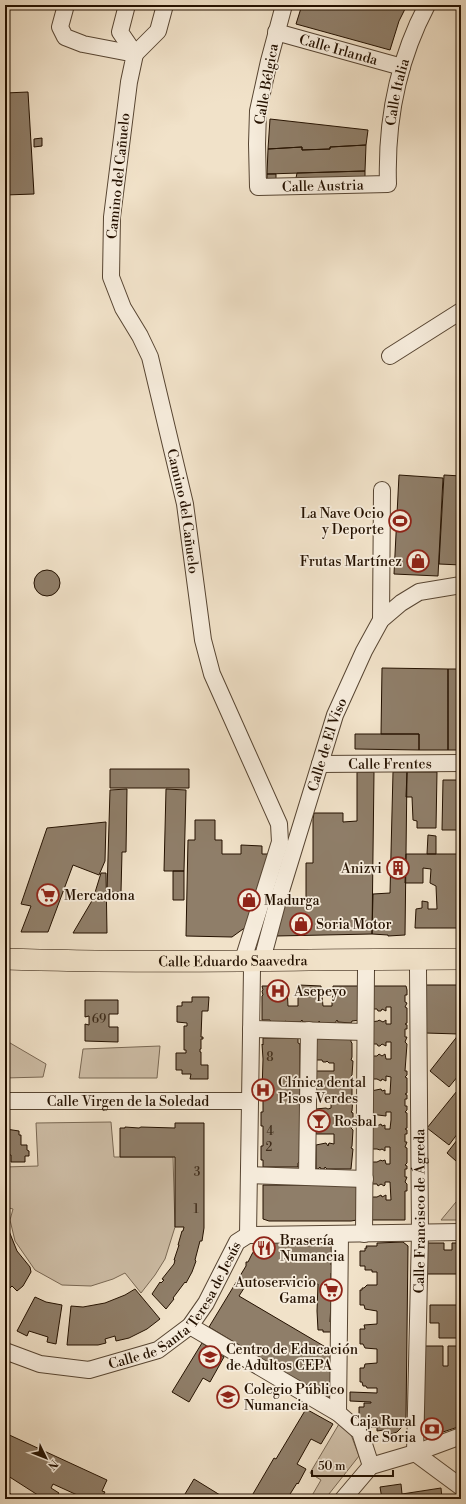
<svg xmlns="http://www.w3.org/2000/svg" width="466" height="1504" font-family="'Libre Bodoni',serif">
<rect width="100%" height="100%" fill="#f1e2c9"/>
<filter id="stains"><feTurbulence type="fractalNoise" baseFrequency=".005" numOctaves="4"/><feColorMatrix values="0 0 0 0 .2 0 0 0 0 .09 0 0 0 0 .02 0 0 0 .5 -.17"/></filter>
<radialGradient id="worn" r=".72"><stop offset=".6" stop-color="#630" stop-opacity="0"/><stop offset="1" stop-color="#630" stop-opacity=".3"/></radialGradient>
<path fill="#cebea7" stroke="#796854" d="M5 1040 46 1064 43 1077 5 1078Z
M160 1046 157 1078H79L83 1049Z
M111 1122 114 1157H173L175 1227 165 1259 155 1275 141 1293 125 1273 113 1279 91 1286 62 1285 35 1270 15 1241 10 1220 13 1209 5 1207V1167L38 1166 36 1123Z
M461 1196V1220H441Z
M339 1424 350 1432 359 1456 325 1499H310L321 1480 310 1473Z"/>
<path fill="#8f7e69" stroke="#241100" d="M302 5H407L399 21 390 50 296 24Z
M28 92 34 194 5 195V93Z
M270 119 368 130 366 145 330 147V149L302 150V147L268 149Z
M42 138V146L34 147V139Z
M366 145 365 171 267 174 268 149 302 147V150L330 149V147Z
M365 171V177L296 178 297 173Z
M267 174H276V179H267Z
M399 475 443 478 438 576 394 574Z
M444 475 461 476V565L439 564Z
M34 583a13 13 0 1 1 26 0a13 13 0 1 1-26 0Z
M382 668 448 669V750H419V734H381Z
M448 669H461V750H448Z
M355 734H419V750L355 749Z
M110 769H189V788H110Z
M357 772H374L372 934 276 936 285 904H306V863H313V819L314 813H343V822L357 821Z
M393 772H407L405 935 388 936V935L372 934 373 894 390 893Z
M407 772H437L436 828H417V821L413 820 412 797H406Z
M443 780H461V830H442Z
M127 789 126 852H122L121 892H107L110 790Z
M166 789 186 790 184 871H164Z
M195 820H215V840H222V854H241V845L262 846V854H270L250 924 232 937 186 936 188 840H195Z
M106 822 105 861 99 875 73 865 48 932H21L31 906 21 904 47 828Z
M428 835 436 836V854H427Z
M406 854H461V899H459L460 908 457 909V928H415L416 909 422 908V901L428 902V909H437L436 886 430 883 431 869 423 868V883H405Z
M173 871H184V900H173Z
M101 873H106L107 933H73L93 899Z
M299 985 321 986 323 1006H332V998L333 997 331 994 333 992V986H360V988L357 989 360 991V993L357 994 360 996V1020L352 1021 351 1023 338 1022 337 1020 335 1023H321L319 1021 318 1023 303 1022 302 1020 300 1022H286V1021L284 1022H271L270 1020H262V996L263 995 262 991 263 990 262 986H287L288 1006H298V998L299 997 298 993 299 992Z
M425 985H457V1005H461V1079L458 1076 449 1087 430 1071 459 1034 425 1033Z
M370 986H406L407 990V995H405V1002L407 1003 405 1007 407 1008V1023L405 1024 407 1025V1029H405V1037H407L405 1042 407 1044 405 1071H407V1075L405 1077 407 1078V1093L405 1094 407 1095V1099H405V1106H407V1110L405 1112 407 1113V1128L405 1129 407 1130V1134H405V1142H407L405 1147 407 1148V1163L405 1165 407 1166V1169H405V1177H407L405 1182 407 1184V1191H405V1220H371L370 1197H377L381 1195 382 1197 386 1195V1200H391L390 1182H385V1185L384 1186 381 1184 378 1186 377 1184H370V1162H377L381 1160 382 1161 385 1160 386 1164H390V1147H385V1151L382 1149 380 1150 377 1149H371V1126H377L381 1124 382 1126 385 1125V1129H390L391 1120V1112H386V1116L370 1114 371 1091 381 1089 382 1091 385 1090V1094H390L391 1077 386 1076V1081L382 1079 381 1081 377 1079H370L371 1056H377L379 1054 382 1056 385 1054 386 1059H391V1042H386V1046L382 1044 380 1046H378L377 1044H371L370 1022 378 1021 379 1020 383 1022 386 1020V1024H391V1007H386V1011L382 1009 381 1011H378L377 1009H370Z
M192 997H209L208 1011H202L201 1037H203V1039H201V1049H200V1052H201V1065H208V1079H190L191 1074H182V1070H176V1053H186V1050H184V1026H187V1023L177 1022V1006H182V1002H192Z
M85 1000H118V1014H109V1027H118V1042L85 1041V1024L89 1025V1016L85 1017Z
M316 1036H351V1042L352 1043V1057L351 1060 353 1061 352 1075 351 1076 352 1078V1095L351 1096 353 1097 352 1111 351 1112 353 1113V1127L351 1128 353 1130 352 1146 351 1148 353 1149 351 1169H327L325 1167 324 1169H321L320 1167 318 1169H316V1145L326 1143 328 1146 329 1143 334 1144V1134H316V1109L326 1108 328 1109 331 1108V1098L328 1096 326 1098 322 1096H316V1071H334V1063H329L327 1061 326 1062H323L322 1060H316Z
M263 1038H298V1043L300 1044V1161L298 1163V1167H263V1160H261V1146H263V1126H261V1112H263V1092H262L263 1059 262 1044 263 1045Z
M461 1086V1129L449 1145 427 1128Z
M175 1123H204V1228L202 1241H200L195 1260 196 1261 192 1272 186 1283 185 1282 173 1298 174 1299 166 1309 152 1294 160 1282 161 1283 164 1280 162 1279 174 1264 175 1260H174L179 1245H178L182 1231H183L184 1227H175V1157H120V1128H125V1127L139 1128 141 1127 175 1128Z
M6 1129 19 1131V1135H21V1145H27V1150L29 1151V1156H25V1162H11V1155H5Z
M461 1135V1155L456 1161 447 1153Z
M263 1185H357V1220L351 1221H269L263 1219Z
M5 1228 9 1231 17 1251 30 1267 31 1272 23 1286 17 1291 12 1286 5 1293Z
M318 1241H323V1242H331L332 1261H331V1265H332V1273H331V1284H332L330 1322H332V1332H323V1330H318L317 1311 318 1284 246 1285 239 1296 334 1352 330 1358 331 1359 330 1360 335 1363 330 1400 209 1327 246 1266V1262H248L252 1254 257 1246V1242H318Z
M403 1242 408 1246 406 1419 405 1424 397 1432 391 1434H384V1430L377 1431V1427L366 1428V1425L362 1424V1421H359V1407H364V1403H371V1402L350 1401V1392L377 1393V1388H367L366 1386H363L362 1382H360V1368H364L365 1364 377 1363V1349L365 1348 363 1344H360V1329H365L364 1325 377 1324V1311L365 1309 364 1305H360V1290H362V1288H364L367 1285H377V1272H372V1270H365V1266H360V1251H365V1248H367L366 1246H377V1243Z
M425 1243H444V1250H452V1243H461V1274H425Z
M135 1289 160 1319 147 1329 129 1338 116 1341 115 1336 105 1339 106 1343 98 1345H67L71 1306 83 1307 105 1303 125 1295Z
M35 1297 46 1302 62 1305 56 1344 47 1342 48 1337 29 1331 27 1336 17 1331Z
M430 1305H461V1338H439V1323H430Z
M202 1343 224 1357 210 1382 203 1378 189 1402 172 1392Z
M424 1346H443V1366H448V1346H461V1427L458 1428V1427L434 1435 428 1433 424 1427Z
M306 1409 333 1424 321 1444 311 1439 297 1464 306 1469 298 1484 297 1483 287 1499H250L274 1458 276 1459Z
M5 1433 107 1480 102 1491 105 1492 101 1499H86L53 1484 51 1488 59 1493 55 1499H44L5 1474Z
M194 1479 220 1495 218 1499H182Z
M401 1484 402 1494 441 1488 442 1499H382L380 1487Z
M5 1490 18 1499H5Z"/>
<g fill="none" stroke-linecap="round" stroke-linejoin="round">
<g stroke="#574532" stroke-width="18">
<g id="minor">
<path id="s1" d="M66 5 60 27 65 37 83 44 135 54 129 82 112 217 111 277 123 308 140 336 150 357 185 504 203 640 212 674 279 824 280 842 243 960"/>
<path d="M127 5 120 32 135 54 158 31 165 5"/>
<path id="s2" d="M284 5 269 61 258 111 257 144 258 187 388 184C386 122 398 60 427 5"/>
<path id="s3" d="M276 32 402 67"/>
<path d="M390 356 461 311"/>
<path d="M381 620 382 490"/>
<path id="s4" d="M320 764 461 763"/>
<path id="s5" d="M262 960 277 904 335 715 364 651 381 620 401 603 419 592 461 585"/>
<path d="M251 1029 365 1032"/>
<path id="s6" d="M5 1101H250"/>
<path d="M249 1175 365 1179"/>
<path d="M307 1177 309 1030"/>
<path d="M364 1234 366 969"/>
<path d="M248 1235 252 969"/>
<path d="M190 1326 338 1413 360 1432 371 1466"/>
<path id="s7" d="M5 1351 40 1364 89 1370 158 1350 190 1326 206 1303 237 1242 248 1235 461 1232"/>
<path d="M338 1413 340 1234"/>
<path id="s8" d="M415 1453 420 1233 418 970"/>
<path d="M415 1453 461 1487"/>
<path d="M343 1499 371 1466 415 1453 461 1436"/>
</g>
</g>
<g stroke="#241100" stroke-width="22">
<g id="major">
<path id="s9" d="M5 959C157 964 309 959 461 959"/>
</g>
</g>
<use href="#minor" stroke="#f6ecdc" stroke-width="16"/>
<use href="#major" stroke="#f1e2c9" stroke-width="21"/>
</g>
<defs>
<g id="stadium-ring" transform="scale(1.15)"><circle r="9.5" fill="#f6ecdc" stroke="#8f2418" stroke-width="1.5"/><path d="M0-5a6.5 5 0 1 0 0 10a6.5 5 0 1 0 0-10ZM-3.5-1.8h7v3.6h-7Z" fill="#8f2418"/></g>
<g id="shop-ring" transform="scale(1.15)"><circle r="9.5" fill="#f6ecdc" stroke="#8f2418" stroke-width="1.5"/><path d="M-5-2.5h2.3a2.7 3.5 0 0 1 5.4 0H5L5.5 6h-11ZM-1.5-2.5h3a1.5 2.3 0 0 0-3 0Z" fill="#8f2418"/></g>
<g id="building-ring" transform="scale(1.15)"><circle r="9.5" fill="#f6ecdc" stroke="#8f2418" stroke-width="1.5"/><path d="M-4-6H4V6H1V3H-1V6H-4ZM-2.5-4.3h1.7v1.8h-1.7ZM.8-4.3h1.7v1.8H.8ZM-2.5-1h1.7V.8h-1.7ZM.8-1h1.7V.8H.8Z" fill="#8f2418"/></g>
<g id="supermarket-ring" transform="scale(1.15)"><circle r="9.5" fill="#f6ecdc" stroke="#8f2418" stroke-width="1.5"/><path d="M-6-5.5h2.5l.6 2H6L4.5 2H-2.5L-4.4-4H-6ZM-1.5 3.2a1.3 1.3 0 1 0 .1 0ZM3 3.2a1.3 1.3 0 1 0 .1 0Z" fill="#8f2418"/></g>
<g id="hospital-ring" transform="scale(1.15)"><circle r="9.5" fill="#f6ecdc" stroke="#8f2418" stroke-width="1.5"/><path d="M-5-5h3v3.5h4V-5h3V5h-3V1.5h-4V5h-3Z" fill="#8f2418"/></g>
<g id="bar-ring" transform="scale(1.15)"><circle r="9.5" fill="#f6ecdc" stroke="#8f2418" stroke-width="1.5"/><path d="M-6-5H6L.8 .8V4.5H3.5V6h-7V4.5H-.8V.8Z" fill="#8f2418"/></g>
<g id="restaurant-ring" transform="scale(1.15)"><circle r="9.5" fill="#f6ecdc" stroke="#8f2418" stroke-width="1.5"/><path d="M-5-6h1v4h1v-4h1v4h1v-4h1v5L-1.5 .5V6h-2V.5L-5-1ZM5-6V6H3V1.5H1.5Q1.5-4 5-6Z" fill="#8f2418"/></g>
<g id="school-ring" transform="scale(1.15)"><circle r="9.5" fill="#f6ecdc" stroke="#8f2418" stroke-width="1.5"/><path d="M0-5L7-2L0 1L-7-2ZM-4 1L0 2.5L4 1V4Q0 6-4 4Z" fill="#8f2418"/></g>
<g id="bank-ring" transform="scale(1.15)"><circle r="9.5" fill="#f6ecdc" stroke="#8f2418" stroke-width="1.5"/><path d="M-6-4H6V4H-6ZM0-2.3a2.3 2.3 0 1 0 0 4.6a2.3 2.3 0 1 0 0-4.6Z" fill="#8f2418"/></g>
</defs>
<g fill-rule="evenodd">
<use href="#stadium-ring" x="400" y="521"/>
<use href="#shop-ring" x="418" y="561"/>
<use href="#building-ring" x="398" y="868"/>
<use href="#supermarket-ring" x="48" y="895"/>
<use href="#shop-ring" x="249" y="900"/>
<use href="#shop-ring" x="301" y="924"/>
<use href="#hospital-ring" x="278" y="991"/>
<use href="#hospital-ring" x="263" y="1090"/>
<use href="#bar-ring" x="319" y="1121"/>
<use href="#restaurant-ring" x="264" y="1248"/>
<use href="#supermarket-ring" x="331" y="1290"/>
<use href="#school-ring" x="210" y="1357"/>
<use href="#school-ring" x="228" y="1397"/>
<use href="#bank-ring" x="432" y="1429"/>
</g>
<g text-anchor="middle" stroke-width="3.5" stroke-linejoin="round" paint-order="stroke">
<g font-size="12" fill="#3f2c1a">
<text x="99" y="1023">69</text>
<text x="270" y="1061">8</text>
<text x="270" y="1135">4</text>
<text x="269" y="1151">2</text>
<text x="197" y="1176">3</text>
<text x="196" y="1213">1</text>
</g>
<g font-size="14" fill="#241100" stroke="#f6ecdc">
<text dy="5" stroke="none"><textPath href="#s3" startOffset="65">Calle Irlanda</textPath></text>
<text transform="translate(266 84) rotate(-80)" y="5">Calle Bélgica</text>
<text dy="5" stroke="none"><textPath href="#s2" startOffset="408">Calle Italia</textPath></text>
<text transform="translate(118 176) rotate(-84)" y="5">Camino del Cañuelo</text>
<text dy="5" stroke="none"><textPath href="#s2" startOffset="250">Calle Austria</textPath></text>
<text dy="5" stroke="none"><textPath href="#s1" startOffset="578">Camino del Cañuelo</textPath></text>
<text dy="5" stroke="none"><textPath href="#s5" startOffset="225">Calle de El Viso</textPath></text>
<text dy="5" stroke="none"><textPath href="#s4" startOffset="70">Calle Frentes</textPath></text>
<text dy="5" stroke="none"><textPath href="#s9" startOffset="228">Calle Eduardo Saavedra</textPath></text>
<text dy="5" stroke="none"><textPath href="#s6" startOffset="123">Calle Virgen de la Soledad</textPath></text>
<text dy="5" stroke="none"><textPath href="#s8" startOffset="242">Calle Francisco de Ágreda</textPath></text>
<text dy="5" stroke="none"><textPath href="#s7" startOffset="201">Calle de Santa Teresa de Jesús</textPath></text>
</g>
<g font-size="14" fill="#241100" stroke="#f6ecdc" text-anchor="start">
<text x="384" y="518" text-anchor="end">La Nave Ocio<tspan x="384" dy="16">y Deporte</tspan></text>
<text x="402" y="566" text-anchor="end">Frutas Martínez</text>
<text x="382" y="873" text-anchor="end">Anizvi</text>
<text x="64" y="900">Mercadona</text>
<text x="264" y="905">Madurga</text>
<text x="316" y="929">Soria Motor</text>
<text x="294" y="996">Asepeyo</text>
<text x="278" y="1087">Clínica dental<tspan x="278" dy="16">Pisos Verdes</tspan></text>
<text x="334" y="1126">Rosbal</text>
<text x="280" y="1245">Brasería<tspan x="280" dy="16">Numancia</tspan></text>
<text x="316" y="1287" text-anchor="end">Autoservicio<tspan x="316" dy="16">Gama</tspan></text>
<text x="226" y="1354">Centro de Educación<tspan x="226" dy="16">de Adultos CEPA</tspan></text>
<text x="244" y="1394">Colegio Público<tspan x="244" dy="16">Numancia</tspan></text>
<text x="416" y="1426" text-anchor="end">Caja Rural<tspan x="416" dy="16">de Soria</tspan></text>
</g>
</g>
<rect width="466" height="1504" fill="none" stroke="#f1e2c9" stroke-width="20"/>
<rect x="6" y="6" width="454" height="1492" fill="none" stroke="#241100" stroke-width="2"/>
<rect x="10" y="10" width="446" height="1484" fill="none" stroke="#241100"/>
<g transform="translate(46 1458) rotate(133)" stroke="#f6ecdc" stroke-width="3" paint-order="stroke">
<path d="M0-3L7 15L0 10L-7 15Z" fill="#241100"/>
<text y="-6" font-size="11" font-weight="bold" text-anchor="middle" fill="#241100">N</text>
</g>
<path d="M312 1470v6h81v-6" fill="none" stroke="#241100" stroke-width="2"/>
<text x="318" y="1470" font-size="12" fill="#241100" stroke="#f6ecdc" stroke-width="3" paint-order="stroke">50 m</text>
<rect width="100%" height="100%" filter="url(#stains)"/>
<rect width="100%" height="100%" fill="url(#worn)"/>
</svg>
